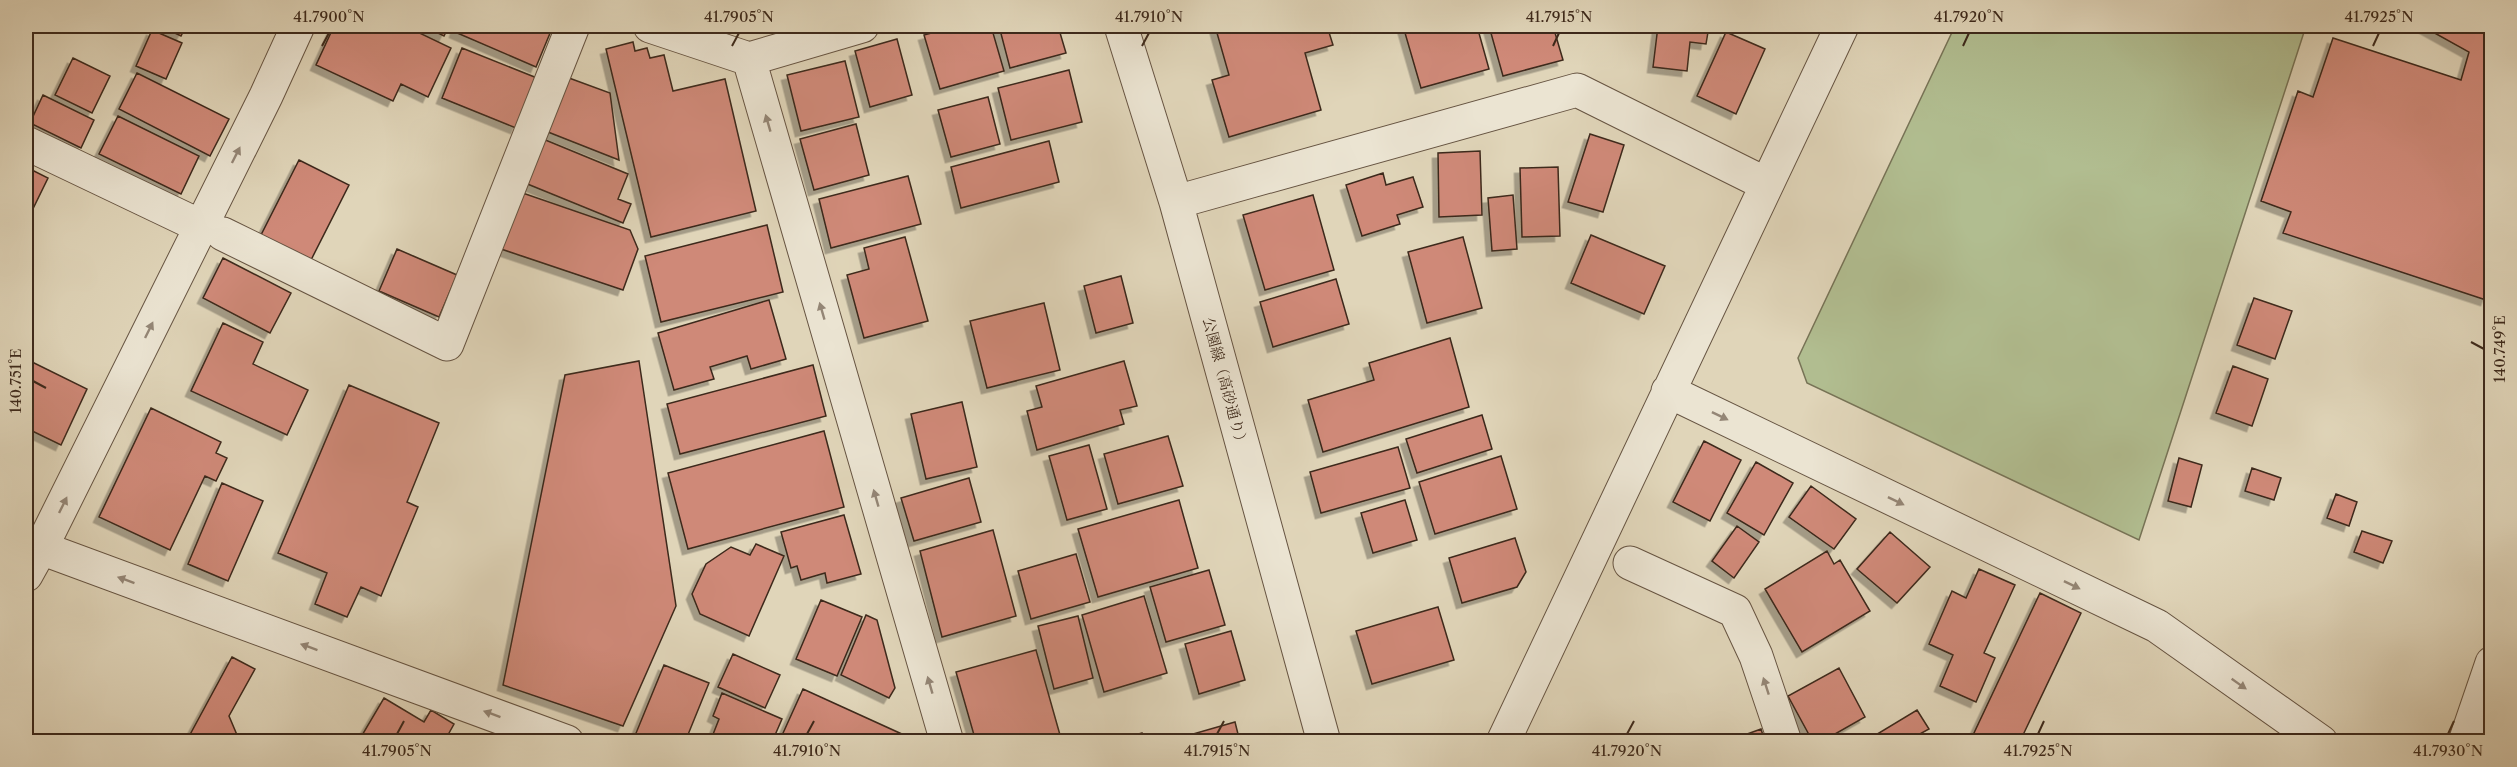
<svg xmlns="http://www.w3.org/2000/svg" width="2517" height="767" font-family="'Libre Caslon Text','Noto Serif JP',serif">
<defs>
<filter id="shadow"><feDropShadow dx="-5.5" dy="5.5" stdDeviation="0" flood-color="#0004"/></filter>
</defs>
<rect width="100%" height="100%" fill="#e0d5b9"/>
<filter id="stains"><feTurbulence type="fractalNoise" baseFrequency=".00333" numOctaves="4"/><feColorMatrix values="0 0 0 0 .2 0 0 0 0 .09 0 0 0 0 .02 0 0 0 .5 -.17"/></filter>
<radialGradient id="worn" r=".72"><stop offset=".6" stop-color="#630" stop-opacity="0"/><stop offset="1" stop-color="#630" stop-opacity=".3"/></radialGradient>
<path fill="#b1bd90" stroke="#777356" stroke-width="1.5" d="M1955 26H2306L2139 540 1807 383 1798 358Z"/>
<path fill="#cf8978" stroke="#3d291b" stroke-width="1.5" filter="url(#shadow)" d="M160 26H186L181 36Z
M334 26H405L451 48 428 97 401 84 393 101 316 65Z
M424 26H449L444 36Z
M457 26H553L536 67 455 32Z
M957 26H991L1004 71 940 89 924 35Z
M999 26H1058L1066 53 1010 68Z
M1215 26H1327L1333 45 1305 53 1321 110 1229 137 1212 80 1229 75Z
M1403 26H1477L1489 69 1421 88Z
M1489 26H1553L1563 60 1503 76Z
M1658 26H1709L1706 44 1690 42 1687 71 1653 67Z
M2422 26H2492V74L2486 90 2492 91V284L2486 300 2283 233 2291 212 2261 201 2298 91 2313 97 2333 38 2461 80 2469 52Z
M152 30 182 43 166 79 136 66Z
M1726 32 1765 49 1736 114 1697 96Z
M897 39 912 95 870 107 855 51Z
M633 42 635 51 647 48 650 58 664 55 673 91 725 79 756 211 651 237 606 49Z
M462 48 537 78 516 128 442 98Z
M73 58 110 76 92 113 55 95Z
M845 61 859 117 801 131 787 75Z
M1069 70 1082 122 1011 140 998 88Z
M137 73 229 119 210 156 119 109Z
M569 78 610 93 619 160 548 132Z
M43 95 94 120 81 148 30 123Z
M988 97 1000 144 951 157 938 110Z
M118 116 199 156 181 194 99 154Z
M856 124 869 175 814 190 800 139Z
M1590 134 1624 145 1603 212 1568 202Z
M543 139 628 174 618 199 631 204 623 223 525 183Z
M1049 141 1059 182 961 208 951 167Z
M1480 151 1482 215 1439 217 1438 153Z
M299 160 349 185 311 260 261 235Z
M26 167 48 178 26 223Z
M1558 167 1560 236 1522 237 1520 168Z
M1383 173 1386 185 1413 177 1423 207 1397 215 1400 224 1362 236 1346 185Z
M908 176 921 224 831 248 819 199Z
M514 190 630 230 638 249 623 290 495 247Z
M1313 195 1334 270 1265 290 1243 215Z
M1513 195 1517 249 1492 251 1488 198Z
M767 225 783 292 661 322 645 256Z
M1591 235 1665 266 1644 314 1571 283Z
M905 237 928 321 864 338 847 275 869 269 864 248Z
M1463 237 1482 308 1427 323 1408 252Z
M397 249 457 275 439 317 379 291Z
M223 258 291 293 270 333 203 298Z
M1121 276 1133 323 1096 333 1084 286Z
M1336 279 1349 324 1273 347 1260 302Z
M2254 298 2292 311 2275 359 2237 345Z
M769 300 786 359 751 369 747 356 710 367 714 379 674 390 658 333Z
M1044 303 1060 370 987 388 970 321Z
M223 323 263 342 253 364 308 390 287 435 191 391Z
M1450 338 1469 407 1323 452 1308 400 1374 380 1369 363Z
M26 359 87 389 61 445 26 428Z
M639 361 676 606 623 726 503 685 565 375Z
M1124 361 1137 406 1120 410 1124 424 1037 450 1027 411 1042 407 1036 386Z
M813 365 826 416 680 454 667 404Z
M2233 366 2268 379 2252 426 2216 413Z
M349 385 439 423 407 502 418 507 381 596 361 587 347 617 315 604 327 573 278 553Z
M962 402 977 467 926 479 911 414Z
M151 408 221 442 216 453 227 458 216 481 205 476 170 550 99 517Z
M1482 415 1492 449 1417 473 1406 439Z
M824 431 844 507 688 549 668 473Z
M1168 436 1183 486 1118 504 1104 454Z
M1704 441 1741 460 1710 521 1673 502Z
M1089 445 1107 509 1067 520 1049 456Z
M1398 447 1410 488 1321 513 1310 472Z
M1501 456 1517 509 1435 534 1419 482Z
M2179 458 2202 465 2191 507 2168 501Z
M1756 462 1793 483 1764 535 1727 513Z
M2252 468 2281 478 2274 500 2245 491Z
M969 478 981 522 914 541 901 498Z
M222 483 263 501 228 581 188 564Z
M1811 486 1856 519 1834 549 1789 517Z
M2336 494 2357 502 2349 526 2327 518Z
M1179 500 1198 568 1098 597 1078 529Z
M1405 500 1417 540 1373 553 1361 513Z
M844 515 861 574 827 583 825 573 801 580 797 566 791 568 781 532Z
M1737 526 1759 542 1734 578 1712 561Z
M993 530 1016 616 942 637 920 551Z
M2362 531 2392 541 2383 563 2354 552Z
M1890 532 1930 567 1897 603 1857 569Z
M1515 538 1526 572 1517 587 1462 603 1449 558Z
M756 544 784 556 749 636 700 614 692 594 706 564 731 547 750 555Z
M1827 551 1834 564 1840 560 1870 611 1802 652 1765 589Z
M1076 554 1090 602 1031 619 1018 571Z
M1979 569 2015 585 1984 653 1995 658 1976 702 1940 686 1953 655 1929 644 1952 591 1966 598Z
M1209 570 1225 625 1166 642 1150 587Z
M2040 593 2081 613 2023 735 2004 742H1991L1974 733Z
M1144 596 1167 673 1104 692 1082 615Z
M821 600 862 617 837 676 796 659Z
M1438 607 1454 660 1372 684 1356 631Z
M866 615 877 620 895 688 889 698 841 675Z
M1078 616 1093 678 1054 689 1038 626Z
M1231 631 1245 680 1199 694 1185 644Z
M1036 650 1062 742H976L956 672Z
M733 654 780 675 765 708 718 687Z
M232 657 255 669 229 716 240 742H186Z
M664 665 709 683 685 742H643L634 738Z
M1839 668 1865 717 1821 742H1813L1788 696Z
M803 689 904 735 901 742H779Z
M722 693 782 719 772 742H710L719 719 713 716Z
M384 698 424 722 431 710 454 724 444 742H358Z
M1917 710 1929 729 1916 736 1919 742H1864Z
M1235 722 1240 742H1179V738Z
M1761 729 1765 742H1725Z
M1142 733 1144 742H1112Z"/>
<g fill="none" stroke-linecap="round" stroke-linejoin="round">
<g stroke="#665442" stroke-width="35">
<path id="minor" d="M650 26 749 59 862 26
M1121 26 1176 202 1324 742
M749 59 947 742
M26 143 200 226
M1176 202 1577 90 1766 184
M223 234 447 344 573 26
M1668 391 2157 626 2321 742
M41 548 567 742
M1630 563 1735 611 1756 656 1785 742
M26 575 41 548 266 96 298 26
M1503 742 1842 26
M2465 742 2492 663"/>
</g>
<use href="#minor" stroke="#ebe4d2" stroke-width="33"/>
</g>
<defs><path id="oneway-solid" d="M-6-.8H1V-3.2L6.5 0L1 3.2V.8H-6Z" transform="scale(1.5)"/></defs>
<g fill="#948676">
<use href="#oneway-solid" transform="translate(768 123) rotate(-106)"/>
<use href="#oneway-solid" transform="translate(236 155) rotate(-63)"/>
<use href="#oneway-solid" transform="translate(822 311) rotate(-106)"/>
<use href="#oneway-solid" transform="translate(149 330) rotate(-64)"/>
<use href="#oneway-solid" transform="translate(1720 416) rotate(26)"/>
<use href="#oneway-solid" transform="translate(876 498) rotate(-106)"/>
<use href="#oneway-solid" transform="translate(1896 501) rotate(26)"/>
<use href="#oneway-solid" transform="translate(63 505) rotate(-64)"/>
<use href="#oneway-solid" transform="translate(126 580) rotate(-160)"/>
<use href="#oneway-solid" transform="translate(2072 585) rotate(26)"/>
<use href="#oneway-solid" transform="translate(309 647) rotate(-160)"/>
<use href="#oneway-solid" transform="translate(2239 684) rotate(35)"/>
<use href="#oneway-solid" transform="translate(930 685) rotate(-106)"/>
<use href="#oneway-solid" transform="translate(1766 686) rotate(-108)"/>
<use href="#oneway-solid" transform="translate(492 714) rotate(-160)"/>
</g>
<path fill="none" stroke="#3d291b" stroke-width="2" d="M322 46 329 33M732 46 739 33M1142 46 1149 33M1553 46 1559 33M1963 46 1969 33M2373 46 2379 33M2471 342 2484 349M33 381 46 388M397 734 404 721M807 734 814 721M1217 734 1224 721M1627 734 1634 721M2038 734 2044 721M2448 734 2454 721"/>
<g text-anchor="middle" stroke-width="5" stroke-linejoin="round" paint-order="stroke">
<g font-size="15" fill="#3d291b" stroke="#ebe4d2">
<text transform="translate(1225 383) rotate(75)" y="5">公園線（高砂通り）</text>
</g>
</g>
<rect width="2517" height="767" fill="none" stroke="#e0d5b9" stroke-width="66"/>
<rect x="33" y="33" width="2451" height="701" fill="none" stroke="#3d291b" stroke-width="2"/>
<g font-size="15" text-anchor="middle" fill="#3d291b">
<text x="329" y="22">41.7900°N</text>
<text x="739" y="22">41.7905°N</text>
<text x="1149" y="22">41.7910°N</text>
<text x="1559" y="22">41.7915°N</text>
<text x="1969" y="22">41.7920°N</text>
<text x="2379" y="22">41.7925°N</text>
<text transform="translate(2500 349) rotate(-90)" y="5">140.749°E</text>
<text transform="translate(16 381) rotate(-90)" y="5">140.751°E</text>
<text x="397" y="756">41.7905°N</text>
<text x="807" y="756">41.7910°N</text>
<text x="1217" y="756">41.7915°N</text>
<text x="1627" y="756">41.7920°N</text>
<text x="2038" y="756">41.7925°N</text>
<text x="2448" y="756">41.7930°N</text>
</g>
<rect width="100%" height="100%" filter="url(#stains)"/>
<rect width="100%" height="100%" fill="url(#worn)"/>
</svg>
